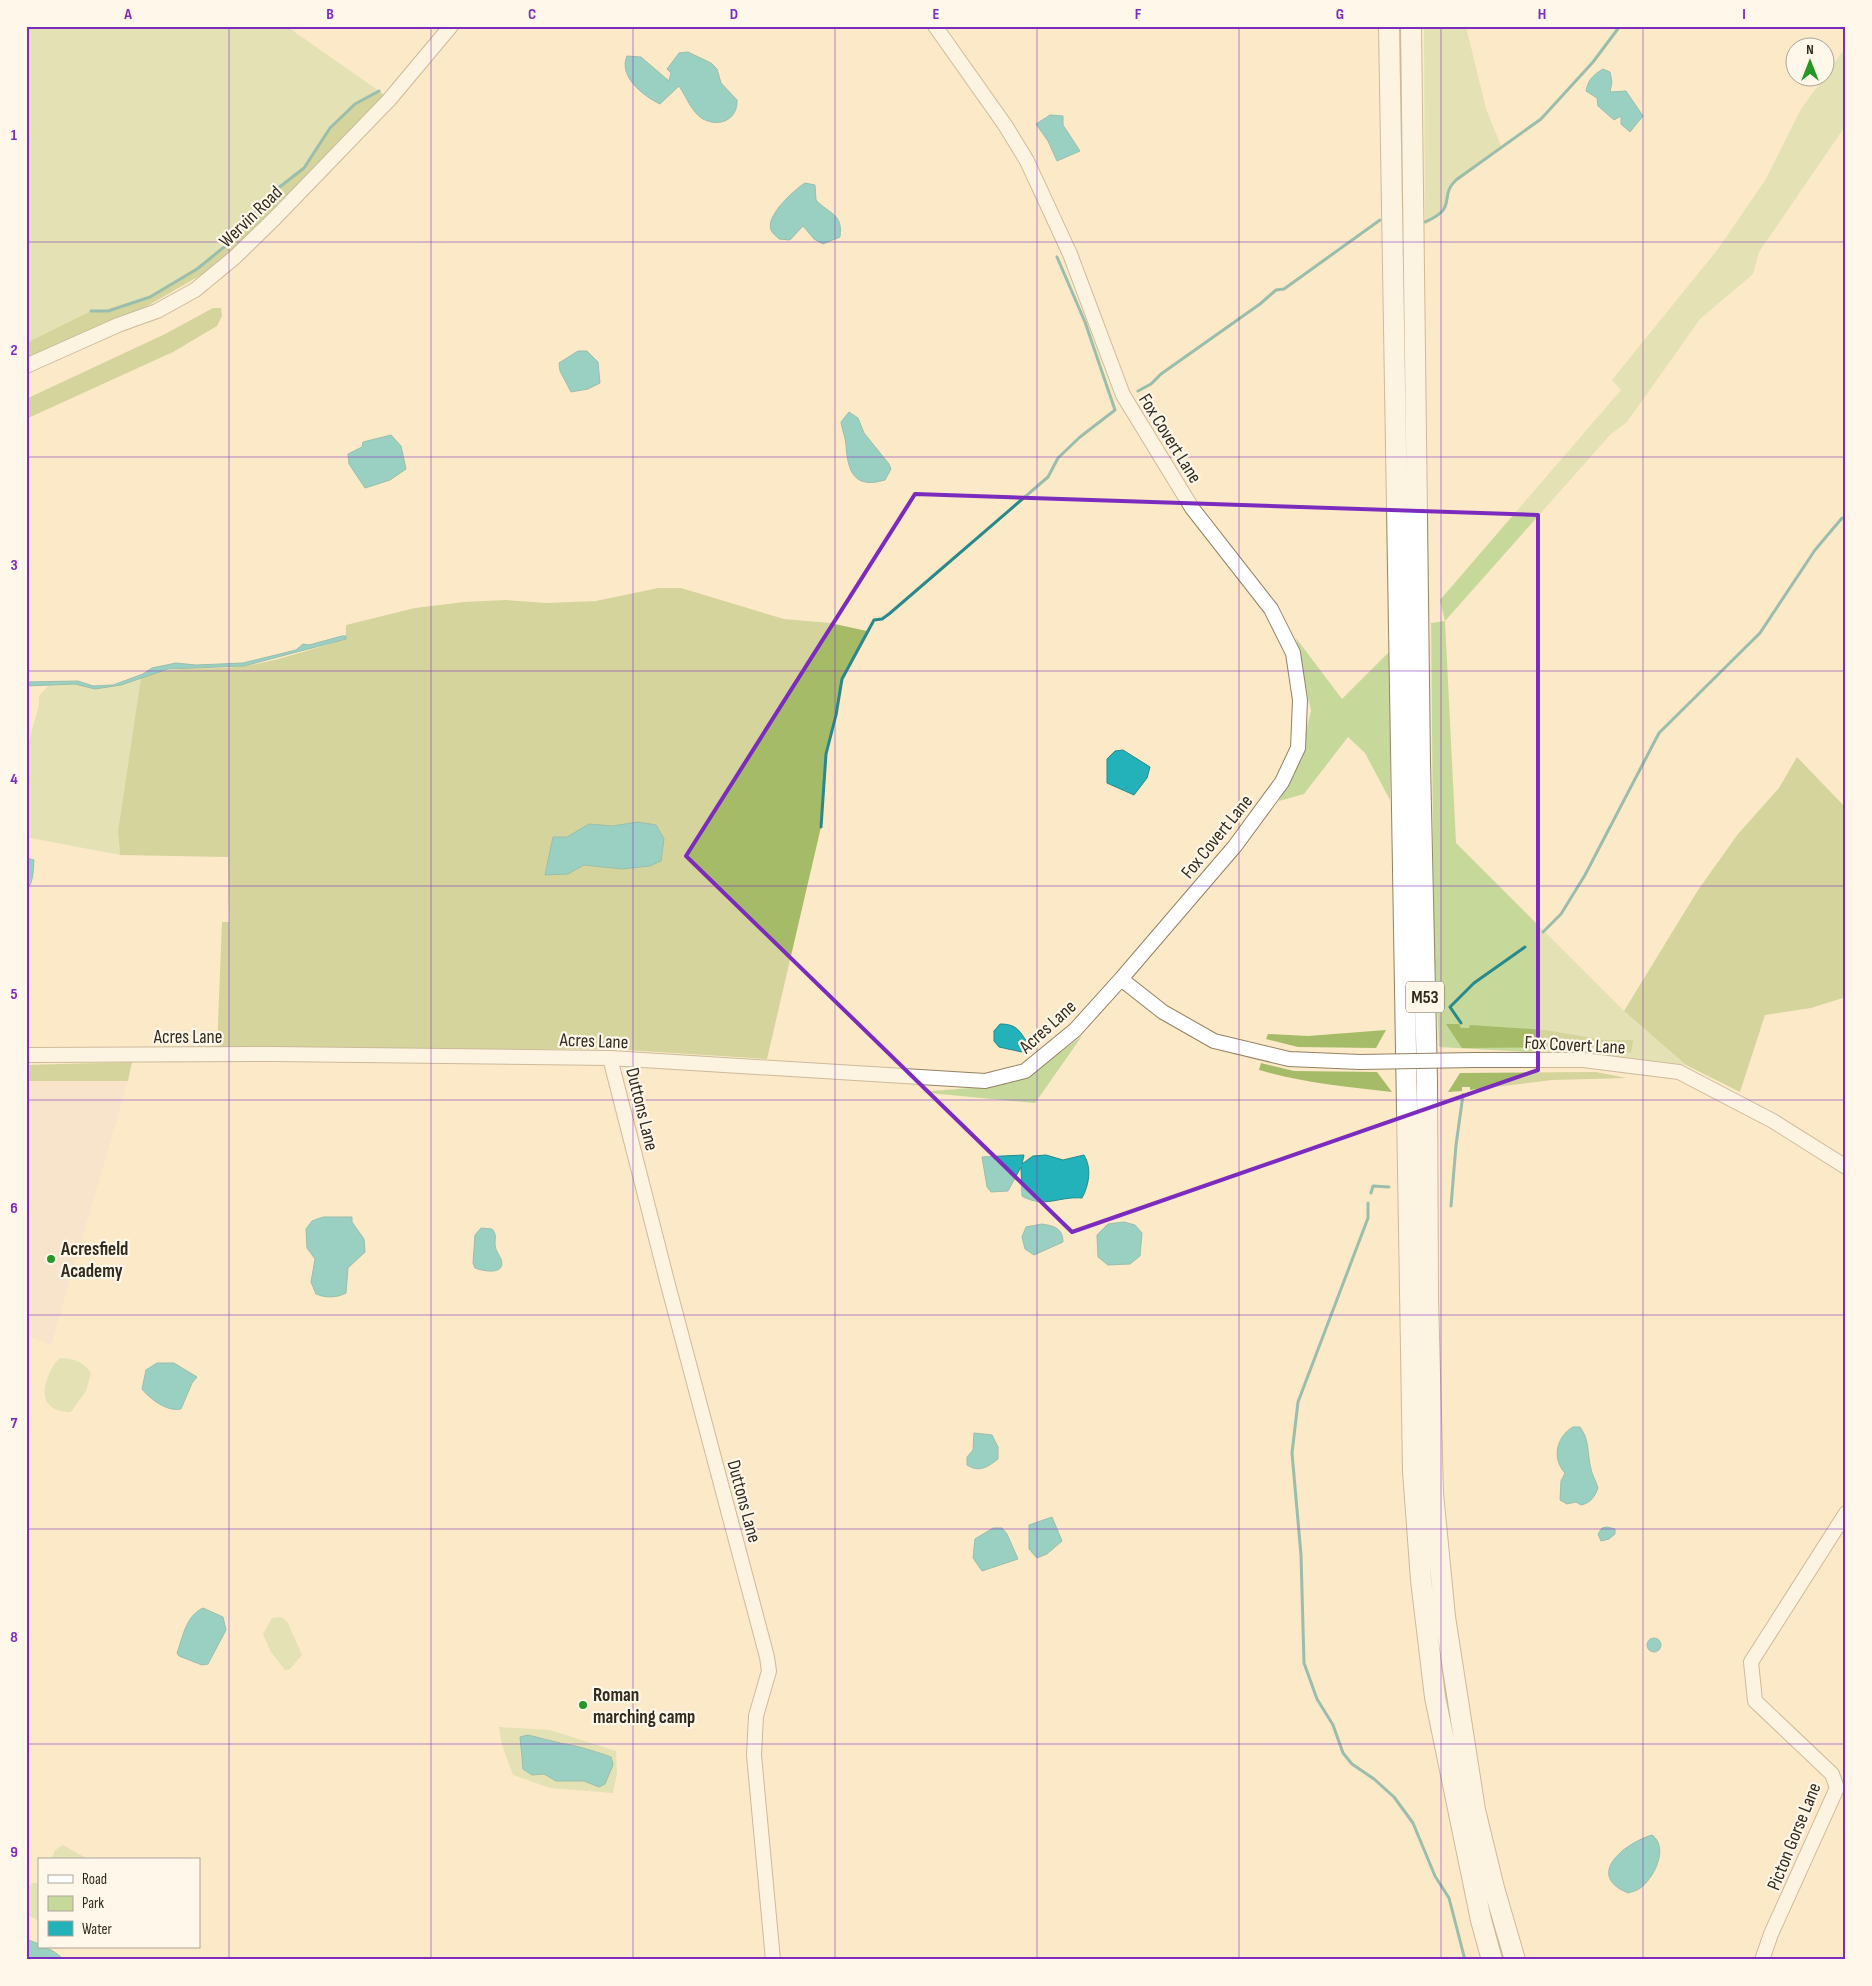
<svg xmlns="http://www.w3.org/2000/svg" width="1872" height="1986" font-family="'Sofia Sans Condensed',sans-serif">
<rect width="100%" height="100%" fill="#fbe9c8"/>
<path fill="#f1ddce" d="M26 1081H128L51 1345 26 1335Z"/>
<path fill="#c7d89b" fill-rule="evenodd" d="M26 26H286L379 91 355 104 330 128 304 168 268 196 234 239 197 269 150 297 108 311H91L26 343Z
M1424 26H1466L1486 109 1502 148 1449 187C1448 207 1444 214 1425 222Z
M1846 47V125L1759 252 1753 274 1700 319 1627 422 1610 435 1445 621 1456 843 1624 1011 1686 1065 1633 1058 1439 1047 1434 941 1431 623 1445 621 1440 600 1621 390 1612 380 1718 249 1766 179 1801 109Z
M1296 638 1342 699 1390 651V800L1365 753 1348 737 1304 794 1279 801 1300 756 1311 711Z
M141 677 118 831 120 855 26 837V750L39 706V696L49 685 75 684 95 689 121 685Z
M1082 1036 1035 1103 919 1092 998 1086 1033 1073Z
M61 1358C74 1359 83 1361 91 1373L86 1391 71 1412C43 1412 39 1393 51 1370 54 1365 55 1361 61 1358Z
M282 1617 288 1623 302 1655 290 1669 285 1670 271 1652 263 1634 272 1618Z
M499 1727 550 1730 616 1751 617 1773 613 1793 550 1788 513 1775 502 1745ZM538 1737 564 1744 569 1743 587 1751 603 1754 613 1764 599 1787 584 1781H556L544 1774 523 1769 520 1751Z
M63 1845 84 1857 86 1860H51L55 1850Z
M32 1883H39V1921L26 1914V1890Z"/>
<path fill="#a6bb67" d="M379 91 386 97 239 253 123 320 26 362V343L91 311H108L150 297 197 269 234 239 268 196 304 168 330 128 355 104Z
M213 308H221L222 316 217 326 173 352 26 419V399L165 334Z
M658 588H681L784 619 830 623 867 631 842 679 836 715 826 754 821 827 767 1059 610 1049 217 1050 222 922H229L228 857 120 855 118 831 141 677C177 664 209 671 245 666 279 661 313 648 346 639V625L415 608 464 602 506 600 546 603 596 601Z
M1797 757 1846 808V997L1811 1008 1765 1015 1740 1092 1686 1065 1624 1011 1698 890 1738 834 1779 788Z
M1446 1024H1459L1461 1028H1469L1470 1025 1545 1030 1605 1040H1633L1631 1053 1598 1047 1462 1048Z
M1386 1030 1376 1048 1298 1047 1266 1039 1268 1034 1308 1036Z
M132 1062 128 1081H26V1065Z
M1261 1063 1294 1071 1377 1072 1392 1092C1348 1087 1303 1083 1259 1070Z
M1596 1072 1627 1078 1552 1080 1470 1090V1087H1462V1091L1448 1092 1460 1073Z"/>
<path fill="#23b2ba" stroke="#27898b" d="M688 52 711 63 717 69 721 83 737 100C738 119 720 128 703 119 692 113 686 96 679 86L660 104C643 96 618 76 627 56L641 57 669 81 671 73 667 69 679 53Z
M1603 69 1610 72 1612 82 1610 92 1626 91 1643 116 1630 132 1621 124V116L1614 120 1598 106 1597 98 1586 91C1588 80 1593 75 1603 69Z
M1050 115 1063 116V125L1080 151 1057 161 1048 141 1036 124Z
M805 183 815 185 816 200C830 215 843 213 840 237L823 244 814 239 803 226 790 240 779 239C777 237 772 233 771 230 765 216 795 189 805 183Z
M578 351H587L598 362 600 383 588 389 571 392 560 371 559 363Z
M849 412 858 418 864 433 889 464 891 469 885 480C855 489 848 473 846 446 846 438 842 430 841 422Z
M391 435 401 446 406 469 390 480 365 488 349 464 348 454 362 447 363 442Z
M342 636H346V639L244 666 168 669 121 685 95 689 75 684 26 686V682L78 681 93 686 113 685 143 674 152 668 176 663 196 665 243 663 296 650 303 644 309 645Z
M1123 750 1150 767 1147 778 1134 795 1107 783V759L1115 751Z
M638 822 656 825 664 839 661 861 650 866 622 869 584 865 568 874 545 875 553 837H567L589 824 612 826Z
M26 858 34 860C33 870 34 883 26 890Z
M1000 1024C1018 1024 1020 1032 1029 1045L1022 1052 999 1047 994 1041V1031Z
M1024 1155 1022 1164 1033 1156 1046 1155 1063 1160 1084 1155C1092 1168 1089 1185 1082 1198 1058 1196 1045 1209 1022 1196L1021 1167 1008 1191 991 1192 987 1187 982 1157Z
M323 1217H352V1222L364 1239 365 1252 348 1268 346 1293C337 1298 325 1298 316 1294L311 1282 315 1259 307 1248 306 1229 312 1221Z
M1124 1222 1135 1225 1142 1233 1140 1256 1130 1264 1108 1265 1098 1257 1097 1235 1108 1224Z
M1042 1224C1054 1226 1063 1228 1063 1242L1034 1255 1025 1249 1022 1237 1026 1227Z
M481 1228 492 1229C497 1235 495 1237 495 1244 495 1250 499 1254 501 1259 507 1276 482 1271 475 1268L473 1263 475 1235Z
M157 1363H174L197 1377 192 1383 181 1409C167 1412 150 1399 142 1389L146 1370Z
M1573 1427H1580C1590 1440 1587 1454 1591 1469 1592 1475 1596 1481 1598 1488 1595 1496 1591 1503 1581 1505L1576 1502 1567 1504 1560 1500 1561 1481 1565 1473C1551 1458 1557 1436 1573 1427Z
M974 1433 992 1435 998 1447V1459C988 1467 979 1473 967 1465V1457L973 1450Z
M1052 1517 1062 1541 1047 1554 1037 1558 1029 1549V1525Z
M1607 1527 1615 1529V1534L1609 1539 1601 1541 1598 1534 1602 1528Z
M993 1528H1002L1007 1534 1018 1559 982 1571 973 1558 975 1539Z
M203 1608 223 1617 226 1630 208 1664 202 1665 179 1656 177 1653C183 1636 186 1616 203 1608Z
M1647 1645a7 7 0 1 1 14 0a7 7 0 1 1-14 0Z
M528 1735 564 1744C568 1743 604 1754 611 1757L613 1765 605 1784 599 1787 584 1781H556L544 1774 532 1775 523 1769 520 1737Z
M1652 1835C1670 1848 1653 1880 1639 1889 1636 1891 1631 1892 1628 1893 1584 1875 1625 1843 1652 1835Z
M26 1939 39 1944V1947C49 1947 57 1953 64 1960H26Z"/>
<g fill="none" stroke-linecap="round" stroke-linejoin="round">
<path stroke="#27898b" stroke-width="3" d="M1425 222C1459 208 1438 197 1456 180L1541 119 1593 62 1620 26
M91 311H108L150 297 197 269 234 239 268 196 304 168 330 128 355 104 379 91
M1138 391 1151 384 1161 374 1260 304 1276 290 1284 289 1380 220
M821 827 826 754 836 715 842 679 874 620 882 619 889 614 1048 477 1058 458 1080 437 1115 410 1085 322 1057 257
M1543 932 1561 914 1585 875 1659 733 1760 633 1815 550 1842 518
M1461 1023 1450 1007 1474 983 1525 947
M1371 1193 1373 1186 1389 1187
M1368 1203V1218L1298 1402 1292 1453 1301 1555 1304 1663 1317 1699 1333 1725 1343 1753 1352 1764 1374 1779 1394 1797 1413 1823 1435 1876 1449 1898 1465 1960
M1451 1206 1456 1145 1463 1095"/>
<g stroke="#938264" stroke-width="16">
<path id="minor" d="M26 366 118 325 157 311 195 290 235 257 275 218 389 100 451 26
M1121 979 1163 1012 1214 1041 1289 1059 1360 1062
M26 1055 273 1054 610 1058 985 1081 1025 1071 1075 1030 1121 979 1235 846 1282 782 1298 748 1300 700 1293 653 1271 609 1192 508 1123 395 1070 254 1027 161 1005 125 935 26
M610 1058 667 1281 767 1657 769 1671 756 1716 754 1755 773 1960
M1474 1060H1583L1679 1072 1773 1121 1846 1167
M1762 1960 1771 1934 1837 1788 1832 1774 1755 1701 1751 1662 1846 1513"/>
</g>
<g stroke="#938264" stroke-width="22">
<path id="highway" d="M1389 26 1413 1471 1421 1580 1435 1697 1481 1920 1492 1960
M1411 26 1420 763 1427 1081 1428 1296 1433 1493 1445 1617 1475 1810 1494 1888 1515 1960"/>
</g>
<use href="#minor" stroke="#fff" stroke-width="14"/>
<use href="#highway" stroke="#fff" stroke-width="20"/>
<g stroke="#938264" stroke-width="16" stroke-linecap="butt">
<path id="minor-bridge" d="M1360 1062 1474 1060"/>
</g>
<use href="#minor-bridge" stroke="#fff" stroke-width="14"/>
</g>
<path d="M0 0H1872V1986H0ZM915 494 1538 515V1070L1072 1232 686 856Z" fill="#fbe9c8" fill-opacity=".55" fill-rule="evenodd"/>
<path fill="none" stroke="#7b2cbf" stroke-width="4" stroke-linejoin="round" d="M915 494 1538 515V1070L1072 1232 686 856Z"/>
<path fill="none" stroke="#7b2cbf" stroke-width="1" stroke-opacity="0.55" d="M229 26V1960M431 26V1960M633 26V1960M835 26V1960M1037 26V1960M1239 26V1960M1441 26V1960M1643 26V1960M26 242H1846M26 457H1846M26 671H1846M26 886H1846M26 1100H1846M26 1315H1846M26 1529H1846M26 1744H1846"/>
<g fill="#259827" stroke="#fff7ea" stroke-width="2">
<circle cx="51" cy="1259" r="5"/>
<circle cx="583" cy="1705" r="5"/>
</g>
<g text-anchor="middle" stroke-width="4.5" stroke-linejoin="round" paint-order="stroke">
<rect fill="#fff7ea" stroke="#6f685b" stroke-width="1" x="1406" y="981.5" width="38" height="31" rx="4"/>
<g font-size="18" font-weight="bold" fill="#312a1e">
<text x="1425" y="1003">M53</text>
</g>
<g font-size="19" fill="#312a1e" stroke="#fff7ea">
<text transform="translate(250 216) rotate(-44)" y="7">Wervin Road</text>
<text transform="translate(1171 438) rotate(58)" y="7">Fox Covert Lane</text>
<text transform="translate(1216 836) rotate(-51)" y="7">Fox Covert Lane</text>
<text transform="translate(1047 1026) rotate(-42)" y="7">Acres Lane</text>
<text x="188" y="1043">Acres Lane</text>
<text transform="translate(594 1040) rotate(2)" y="7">Acres Lane</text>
<text transform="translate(1575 1044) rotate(3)" y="7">Fox Covert Lane</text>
<text transform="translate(643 1109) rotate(76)" y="7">Duttons Lane</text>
<text transform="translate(745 1501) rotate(75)" y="7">Duttons Lane</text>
<text transform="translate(1793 1836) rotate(-68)" y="7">Picton Gorse Lane</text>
</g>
<g font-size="19" font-weight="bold" fill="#312a1e" stroke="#fff7ea" text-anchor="start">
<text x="61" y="1255">Acresfield<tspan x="61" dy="22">Academy</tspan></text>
<text x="593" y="1701">Roman<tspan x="593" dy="22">marching camp</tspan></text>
</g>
</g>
<rect width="1872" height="1986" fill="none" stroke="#fff7ea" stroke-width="55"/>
<rect x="38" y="1858" width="162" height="90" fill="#fff7ea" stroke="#ada598"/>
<rect x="48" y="1875" width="25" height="8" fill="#ffffff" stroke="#ada598"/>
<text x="82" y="1884" font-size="15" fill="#312a1e">Road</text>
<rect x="48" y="1896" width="25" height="15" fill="#c7d89b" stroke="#ada598"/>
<text x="82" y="1908" font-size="15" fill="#312a1e">Park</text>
<rect x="48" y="1921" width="25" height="15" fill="#23b2ba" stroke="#ada598"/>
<text x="82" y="1934" font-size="15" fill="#312a1e">Water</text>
<g transform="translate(1810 62)"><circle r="24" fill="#fff7ea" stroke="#ada598"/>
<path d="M0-4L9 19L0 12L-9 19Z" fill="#259827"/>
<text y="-8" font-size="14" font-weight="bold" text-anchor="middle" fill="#312a1e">N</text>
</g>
<rect x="28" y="28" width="1816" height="1930" fill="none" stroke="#7b2cbf" stroke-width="2"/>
<g font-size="16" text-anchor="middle" font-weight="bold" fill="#7b2cbf">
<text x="128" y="19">A</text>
<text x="330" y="19">B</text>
<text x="532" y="19">C</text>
<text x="734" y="19">D</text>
<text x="936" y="19">E</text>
<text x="1138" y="19">F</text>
<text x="1340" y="19">G</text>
<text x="1542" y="19">H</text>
<text x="1744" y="19">I</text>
<text x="14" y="140">1</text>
<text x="14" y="355">2</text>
<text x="14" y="570">3</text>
<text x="14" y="784">4</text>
<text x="14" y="999">5</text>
<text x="14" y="1213">6</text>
<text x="14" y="1428">7</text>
<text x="14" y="1642">8</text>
<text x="14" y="1857">9</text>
</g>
</svg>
